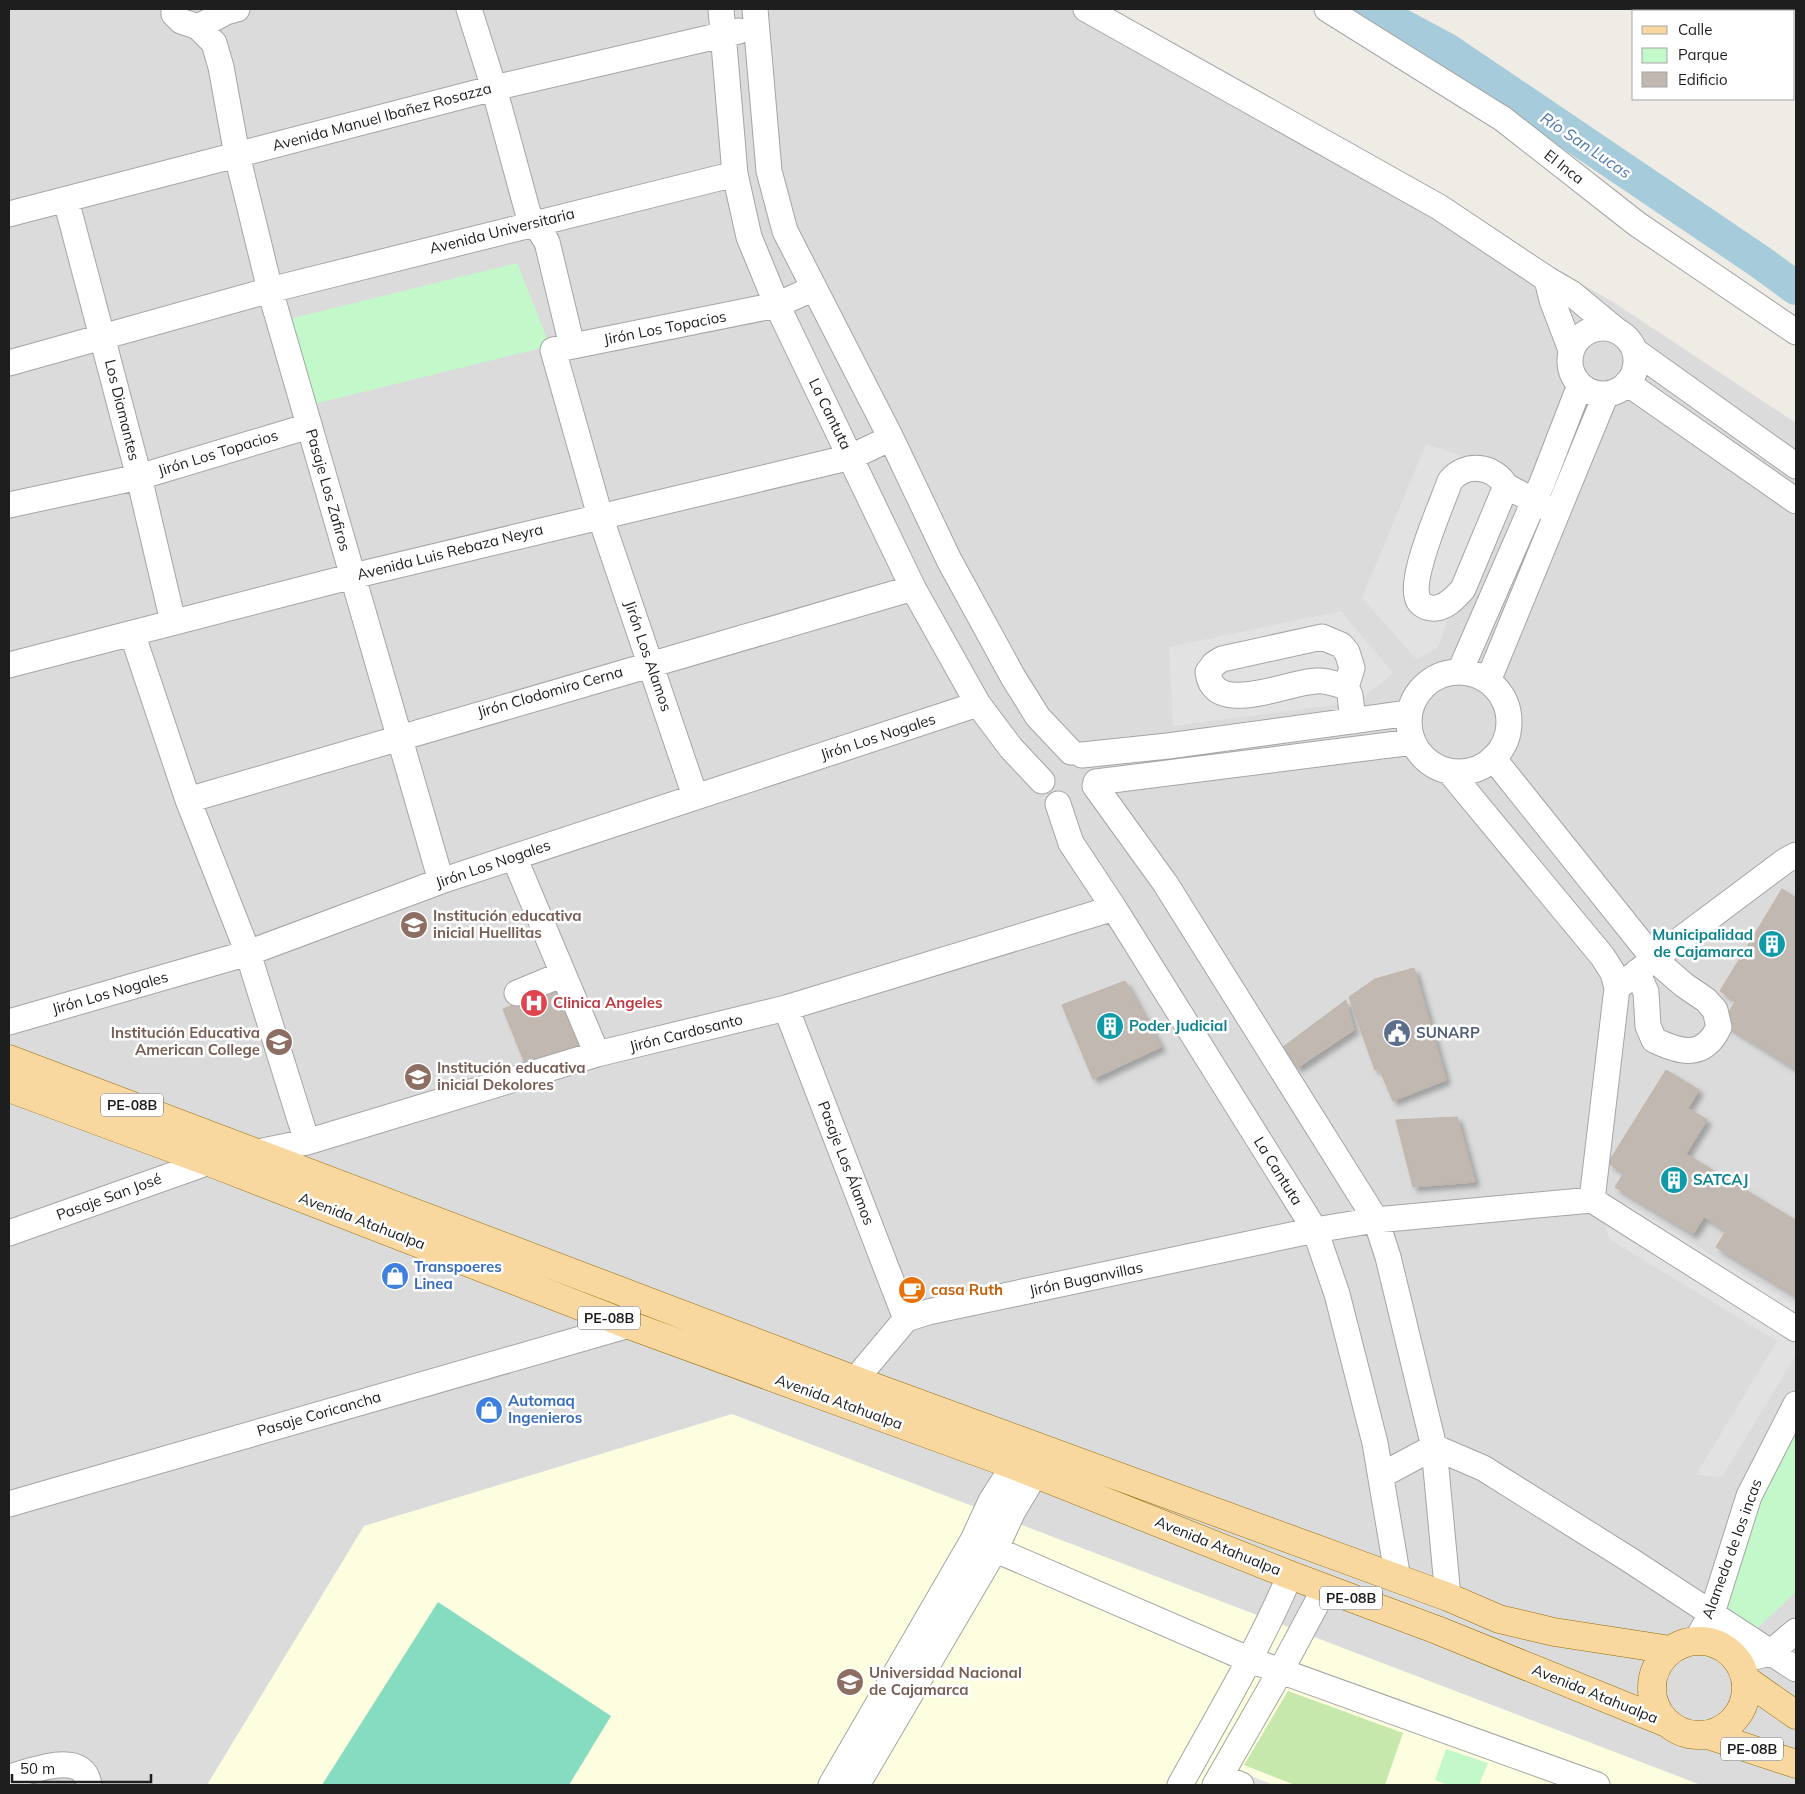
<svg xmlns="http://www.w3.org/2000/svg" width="1805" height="1794" font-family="Mulish,sans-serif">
<defs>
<filter id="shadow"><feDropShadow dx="4.5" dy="4.5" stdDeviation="2.5" flood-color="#0004"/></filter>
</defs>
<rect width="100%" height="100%" fill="#efece5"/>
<path fill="#dcdbdb" d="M9 9H1109L1613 302 1796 423V1785H9Z"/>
<path fill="#fcfedf" d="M732 1414 1701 1785H207L364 1526Z"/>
<path fill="#c6e8ac" d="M1288 1691 1403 1733 1385 1785H1295L1244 1765Z"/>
<path fill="#c3f8ca" d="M517 263 550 346 314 404 289 319Z
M1796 1397V1592L1753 1632 1710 1606Z
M1446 1749 1488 1763 1479 1785H1448L1435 1780Z"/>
<path fill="#85dcc0" d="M438 1602 611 1716 569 1785H322Z"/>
<path fill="#e2e2e2" d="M1426 444 1502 469 1438 647 1417 660 1362 598Z
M1341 611 1393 673 1357 702 1173 726 1169 647Z
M1627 1204 1796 1306V1355L1722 1477 1696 1475 1777 1341 1609 1239 1605 1224 1784 1331 1610 1211Z
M1238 1771 1274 1785H1229Z"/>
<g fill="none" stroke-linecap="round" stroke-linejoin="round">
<path stroke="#a6ccdb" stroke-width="34" d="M1370 9 1447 50 1759 261 1796 288"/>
</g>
<path fill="#c0b8b1" stroke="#c0b4a8" filter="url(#shadow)" d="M1782 889 1796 898V1069L1722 1023 1736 1000 1720 991Z
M1414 968 1446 1080 1393 1101 1379 1068 1375 1070 1349 997 1375 979Z
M1125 981 1161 1047 1093 1079 1062 1005Z
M560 986 583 1043 526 1066 503 1009Z
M1346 1000 1354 1030 1297 1068 1283 1047Z
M1666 1070 1699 1090 1688 1108 1707 1120 1686 1154 1795 1220 1796 1219V1296L1716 1247 1726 1231 1704 1217 1693 1234 1615 1187 1624 1173 1608 1163Z
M1457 1117 1475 1182 1413 1187 1396 1120Z"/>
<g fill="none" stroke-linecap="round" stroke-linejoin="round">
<g stroke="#a5a5a5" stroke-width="27">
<path id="minor" d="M174 9V14L181 21 198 27 214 43 221 67 237 155 270 290 441 881
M469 9 494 88 528 213 547 242 572 346
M721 9 735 174 749 237 777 305 913 588 978 704 1011 748 1042 781
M755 9 769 171 785 231 891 438 949 560 1013 677 1038 717 1071 752
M1086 9 1439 207 1547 279 1571 293 1617 331
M1327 9 1503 119 1637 224 1796 332
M198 27 226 12 237 9
M66 200 139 477 173 622
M9 214 494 88 739 31
M1547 279 1552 300 1571 350
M1570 361a33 33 0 1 1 66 0a33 33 0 1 1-66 0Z
M1635 351 1796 466
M9 363 270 290 735 174
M1627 383 1796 501
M1506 486 1463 589C1455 598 1444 610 1431 608 1424 607 1418 603 1417 596 1411 573 1441 506 1450 481 1465 462 1494 465 1506 486L1557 513
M9 505 139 477 309 426
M132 633 188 800 248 953 307 1142
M9 665 353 576 851 457 891 438
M1460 671 1542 483 1580 385
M1409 722a50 50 0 1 1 100 0a50 50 0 1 1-100 0Z
M1488 681 1606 394
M1346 687 1352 668 1347 652 1341 645 1322 637 1222 659 1214 664 1208 672C1213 718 1287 682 1316 681 1326 680 1336 684 1346 687L1350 695 1353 721
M1082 755 1168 746 1409 713
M1493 758 1654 959 1785 861 1796 855
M1449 771 1603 957 1613 973 1617 988 1592 1200
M1096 782 1413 742
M1095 786 1165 883 1376 1220 1388 1257 1434 1447 1448 1597
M695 796 600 516 553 350 777 305 814 288
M188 800 913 588
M1058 804 1071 843 1114 908 1315 1230 1337 1294 1375 1443 1398 1579
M514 857 597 1054
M1617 988 1654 959 1684 985 1706 1000 1715 1010 1719 1027C1704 1059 1681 1053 1654 1040L1648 1026 1646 992 1637 972
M517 993 563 974
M786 1008 906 1319
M9 1022 248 953 441 881 978 704
M9 1233 209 1162 307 1142 597 1054 786 1008 1114 908
M855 1380 906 1319 928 1312 1315 1230 1376 1220 1592 1200 1796 1329
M1382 1475 1434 1447 1483 1468 1630 1560 1796 1669
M9 1504 629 1325
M973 1540 1250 1660 1597 1785
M1696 1641 1712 1613 1749 1496 1796 1404
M1738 1661 1770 1653 1796 1631
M1220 1776 1241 1785
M9 1777C30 1772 84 1748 89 1785
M831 1785 973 1540 991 1501 1024 1449
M857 1785 996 1548 1013 1511 1046 1456
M1180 1785C1218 1716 1259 1648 1290 1575
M1215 1785 1281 1670 1325 1588"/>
</g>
<g stroke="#956e04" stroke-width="29">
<path id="major" d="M9 1059 855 1380 1448 1597 1499 1619 1554 1632 1671 1650
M9 1088 209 1162 629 1325 1013 1465 1290 1575 1437 1630 1667 1723
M1652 1688a47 47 0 1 1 94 0a47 47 0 1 1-94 0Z
M1746 1680 1796 1715
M1708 1735 1796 1764"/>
</g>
<use href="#minor" stroke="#fff" stroke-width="25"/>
<use href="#major" stroke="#f9d8a0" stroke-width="28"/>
</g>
<defs>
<g id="school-disc" transform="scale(1.4375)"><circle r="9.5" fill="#8d6e63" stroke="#fff"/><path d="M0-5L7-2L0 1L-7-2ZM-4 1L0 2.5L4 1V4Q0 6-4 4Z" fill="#fff"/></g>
<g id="building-disc" transform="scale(1.4375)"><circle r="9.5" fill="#0f9aa8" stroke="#fff"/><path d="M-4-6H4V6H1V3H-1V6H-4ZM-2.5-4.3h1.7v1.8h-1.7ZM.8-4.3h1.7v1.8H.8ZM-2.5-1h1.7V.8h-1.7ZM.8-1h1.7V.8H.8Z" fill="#fff"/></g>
<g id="hospital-disc" transform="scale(1.4375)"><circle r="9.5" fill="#e0444e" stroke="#fff"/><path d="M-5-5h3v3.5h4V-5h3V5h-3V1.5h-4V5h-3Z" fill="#fff"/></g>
<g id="civic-disc" transform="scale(1.4375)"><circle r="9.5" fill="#5c6f8a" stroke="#fff"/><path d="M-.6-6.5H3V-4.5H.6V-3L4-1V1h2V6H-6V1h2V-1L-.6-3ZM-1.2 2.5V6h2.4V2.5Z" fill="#fff"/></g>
<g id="shop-disc" transform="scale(1.4375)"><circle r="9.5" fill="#3f7fe0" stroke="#fff"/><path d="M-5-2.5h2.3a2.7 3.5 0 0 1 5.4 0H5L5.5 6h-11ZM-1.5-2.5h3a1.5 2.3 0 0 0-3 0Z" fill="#fff"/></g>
<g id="cafe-disc" transform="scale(1.4375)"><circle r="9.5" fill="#e8710a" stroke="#fff"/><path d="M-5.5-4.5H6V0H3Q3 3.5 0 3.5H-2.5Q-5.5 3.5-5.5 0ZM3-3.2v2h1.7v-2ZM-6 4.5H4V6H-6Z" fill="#fff"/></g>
<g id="university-disc" transform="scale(1.4375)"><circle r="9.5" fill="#8d6e63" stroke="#fff"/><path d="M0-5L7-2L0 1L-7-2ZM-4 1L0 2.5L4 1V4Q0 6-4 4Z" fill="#fff"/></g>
</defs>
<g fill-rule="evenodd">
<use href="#school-disc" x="414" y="925"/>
<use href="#building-disc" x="1772" y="944"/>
<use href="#hospital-disc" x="534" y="1003"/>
<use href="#building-disc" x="1110" y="1026"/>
<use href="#civic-disc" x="1397" y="1033"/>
<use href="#school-disc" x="279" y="1042"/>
<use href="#school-disc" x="418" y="1077"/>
<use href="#building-disc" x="1674" y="1180"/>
<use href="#shop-disc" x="395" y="1276"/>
<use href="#cafe-disc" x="912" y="1290"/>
<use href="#shop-disc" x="489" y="1410"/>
<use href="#university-disc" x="850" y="1682"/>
</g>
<g text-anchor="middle" stroke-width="5" stroke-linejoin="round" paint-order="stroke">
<g fill="#fff" stroke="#626262" stroke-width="1">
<rect x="101" y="1093.5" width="62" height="23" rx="4"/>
<rect x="578" y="1306.5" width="62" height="23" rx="4"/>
<rect x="1320" y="1586.5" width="62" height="23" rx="4"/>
<rect x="1721" y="1737.5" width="62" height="23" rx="4"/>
</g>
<g font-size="14" font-weight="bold" fill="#1e1e1e">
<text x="132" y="1110">PE-08B</text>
<text x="609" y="1323">PE-08B</text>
<text x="1351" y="1603">PE-08B</text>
<text x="1752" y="1754">PE-08B</text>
</g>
<g font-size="15" fill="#1e1e1e" stroke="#fff">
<text transform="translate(382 117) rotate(-15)" y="5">Avenida Manuel Ibañez Rosazza</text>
<text transform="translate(1564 167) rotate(38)" y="5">El Inca</text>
<text transform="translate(502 231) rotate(-14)" y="5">Avenida Universitaria</text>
<text transform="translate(665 328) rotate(-11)" y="5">Jirón Los Topacios</text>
<text transform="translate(122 410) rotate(76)" y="5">Los Diamantes</text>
<text transform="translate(830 414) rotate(64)" y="5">La Cantuta</text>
<text transform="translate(218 453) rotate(-17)" y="5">Jirón Los Topacios</text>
<text transform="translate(328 490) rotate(74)" y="5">Pasaje Los Zafiros</text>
<text transform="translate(450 552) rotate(-14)" y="5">Avenida Luis Rebaza Neyra</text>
<text transform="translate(648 656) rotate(71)" y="5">Jirón Los Alamos</text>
<text transform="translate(550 692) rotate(-16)" y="5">Jirón Clodomiro Cerna</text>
<text transform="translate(878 737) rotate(-18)" y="5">Jirón Los Nogales</text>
<text transform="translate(493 864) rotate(-19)" y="5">Jirón Los Nogales</text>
<text transform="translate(110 993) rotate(-16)" y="5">Jirón Los Nogales</text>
<text transform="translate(686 1033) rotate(-14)" y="5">Jirón Cardosanto</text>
<text transform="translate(846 1163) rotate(69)" y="5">Pasaje Los Álamos</text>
<text transform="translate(1278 1171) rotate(58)" y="5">La Cantuta</text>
<text transform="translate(109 1197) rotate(-20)" y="5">Pasaje San José</text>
<text transform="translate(362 1221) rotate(21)" y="5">Avenida Atahualpa</text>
<text transform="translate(1086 1279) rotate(-12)" y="5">Jirón Buganvillas</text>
<text transform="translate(839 1402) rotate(20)" y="5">Avenida Atahualpa</text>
<text transform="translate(319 1414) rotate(-16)" y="5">Pasaje Coricancha</text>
<text transform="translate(1218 1546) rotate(22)" y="5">Avenida Atahualpa</text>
<text transform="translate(1732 1549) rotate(-70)" y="5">Alameda de los incas</text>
<text transform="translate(1595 1694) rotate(22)" y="5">Avenida Atahualpa</text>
</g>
<g font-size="15" font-weight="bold" fill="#785e54" stroke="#fff" text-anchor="start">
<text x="433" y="921">Institución educativa<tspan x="433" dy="17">inicial Huellitas</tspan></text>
<text x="260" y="1038" text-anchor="end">Institución Educativa<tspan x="260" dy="17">American College</tspan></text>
<text x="437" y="1073">Institución educativa<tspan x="437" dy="17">inicial Dekolores</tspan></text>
<text x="869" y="1678">Universidad Nacional<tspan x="869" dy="17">de Cajamarca</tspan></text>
</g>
<g font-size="15" font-weight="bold" fill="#0d838f" stroke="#fff" text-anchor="start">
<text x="1753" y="940" text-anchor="end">Municipalidad<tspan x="1753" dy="17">de Cajamarca</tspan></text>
<text x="1129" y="1031">Poder Judicial</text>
<text x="1693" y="1185">SATCAJ</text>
</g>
<g font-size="15" font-weight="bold" fill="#be3a42" stroke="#fff" text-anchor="start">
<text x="553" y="1008">Clinica Angeles</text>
</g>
<g font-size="15" font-weight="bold" fill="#4e5e75" stroke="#fff" text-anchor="start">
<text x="1416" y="1038">SUNARP</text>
</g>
<g font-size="15" font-weight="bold" fill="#366cbe" stroke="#fff" text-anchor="start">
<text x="414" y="1272">Transpoeres<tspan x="414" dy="17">Linea</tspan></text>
<text x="508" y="1406">Automaq<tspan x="508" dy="17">Ingenieros</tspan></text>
</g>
<g font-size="15" font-weight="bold" fill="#c56008" stroke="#fff" text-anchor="start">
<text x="931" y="1295">casa Ruth</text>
</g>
<g font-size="16" font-style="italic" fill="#4d77ac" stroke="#fff">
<text transform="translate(1586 145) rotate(34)" y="6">Río San Lucas</text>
</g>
</g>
<rect width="1805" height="1794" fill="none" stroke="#1e1e1e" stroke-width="20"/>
<rect x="1632" y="10" width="162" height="90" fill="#ffffff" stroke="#a5a5a5"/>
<rect x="1642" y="26" width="25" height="8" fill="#f9d8a0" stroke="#a5a5a5"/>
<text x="1678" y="35" font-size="15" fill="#1e1e1e">Calle</text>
<rect x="1642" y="48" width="25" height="15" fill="#c3f8ca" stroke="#a5a5a5"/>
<text x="1678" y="60" font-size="15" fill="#1e1e1e">Parque</text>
<rect x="1642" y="72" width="25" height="15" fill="#c0b8b1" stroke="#a5a5a5"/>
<text x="1678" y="85" font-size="15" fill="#1e1e1e">Edificio</text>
<path d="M12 1774v8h139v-8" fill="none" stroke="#1e1e1e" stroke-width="2.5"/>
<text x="20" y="1774" font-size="15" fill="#1e1e1e" stroke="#ffffff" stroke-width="4" paint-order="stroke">50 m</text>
</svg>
